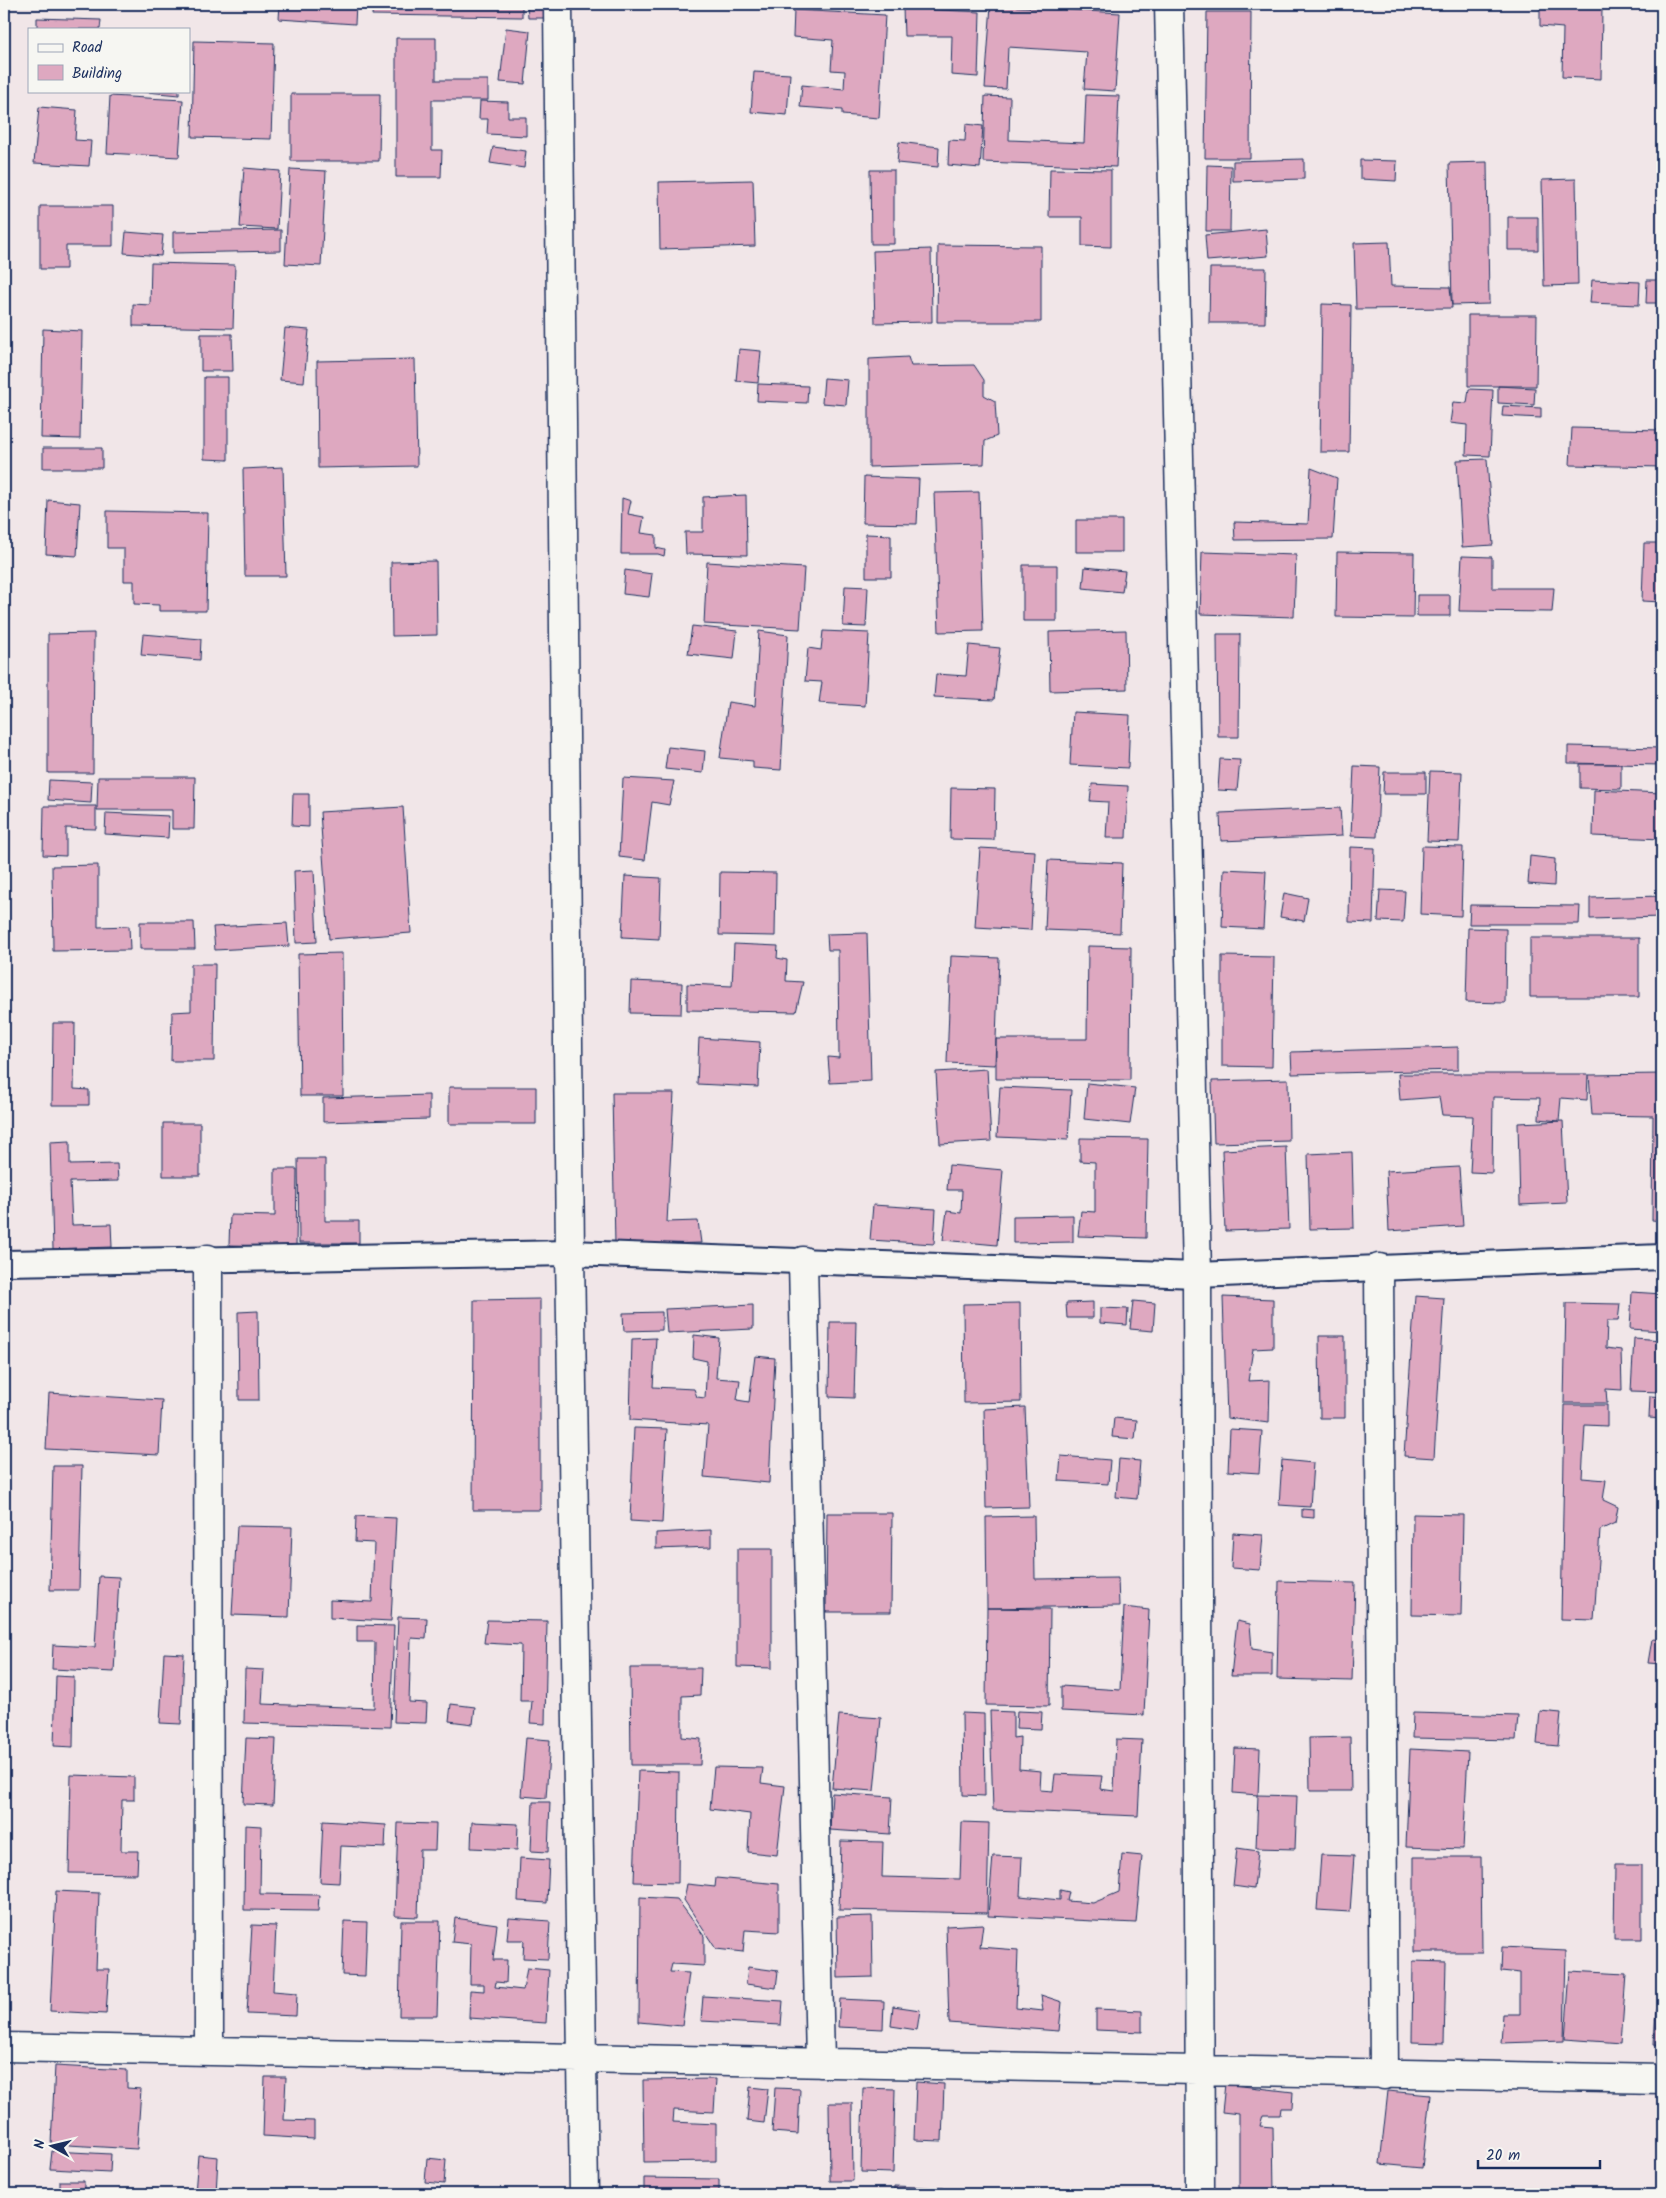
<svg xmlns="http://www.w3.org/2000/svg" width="1666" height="2198" font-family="Kalam,sans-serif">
<rect width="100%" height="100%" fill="#f1e6e8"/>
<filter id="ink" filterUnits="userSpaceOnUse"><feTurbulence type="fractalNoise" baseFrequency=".02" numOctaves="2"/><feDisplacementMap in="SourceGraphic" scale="10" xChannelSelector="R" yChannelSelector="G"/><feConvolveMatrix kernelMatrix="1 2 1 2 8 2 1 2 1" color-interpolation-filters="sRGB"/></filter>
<g filter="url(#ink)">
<path fill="#dea8c0" stroke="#1b2f5e" d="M280 4H356L355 24 279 19Z
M373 4H522V17L372 15Z
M527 4H550V18H528Z
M1304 4H1375L1304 6Z
M991 5 1120 13 1115 91 1084 89 1087 52 1008 47 1006 89 985 88Z
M1540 7H1602L1601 79 1562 77 1563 28 1540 26Z
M903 8 980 12 978 77 951 75 952 36H904Z
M794 10 885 15 879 118 842 115V110L800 107 802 85 844 89 845 71 831 70 833 40 793 37Z
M1207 12H1251L1250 158H1205Z
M37 18 101 20 100 29H37Z
M506 28 530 31 525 84 500 82Z
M396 38H436V80H488V100H432V150H442L441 177H396Z
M194 41 274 43 271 139 192 137Z
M754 72 790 74 787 115 751 112Z
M136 91H179V95Z
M291 94H380L379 161H291Z
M1086 95 1119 96 1116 167 983 162 985 96 1010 97 1009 140 1084 143Z
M110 96 183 100 179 157 107 153Z
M480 101 508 102V117H526V136L487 134 488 119H479Z
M39 107 77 110 75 140 91 141 89 166 34 163Z
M966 124 983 126 980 168 948 165 949 140 965 141Z
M899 142 939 147 938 167 897 163Z
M493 147 526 151 524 168 490 163Z
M1304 159V179L1233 181V161Z
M1360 160 1397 161 1396 181 1360 179Z
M1487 162 1489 304 1452 305 1449 163Z
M1207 165 1231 166 1230 231H1206Z
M244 168 280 171 277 229 240 227Z
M290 169 326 171 321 266 285 264Z
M1050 169 1111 170V247L1082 246V217H1049Z
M870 170H894V244H871Z
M1576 179 1578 285 1544 286 1542 180Z
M753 180 755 246 660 249 659 182Z
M40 206H113V246H66V269H40Z
M1508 217H1538V250H1508Z
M1266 229 1268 256 1207 261 1205 235Z
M281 230V251L173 253V232Z
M126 232 163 235 161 256 124 253Z
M1389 242 1391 286 1450 287 1452 308 1356 309 1354 243Z
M938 245 1041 246V322H937Z
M931 249 932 322 875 323 873 251Z
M151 263 235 265 233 328 133 326V304L150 305Z
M1210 268H1266L1265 323H1209Z
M1592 280 1640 282 1639 305 1590 303Z
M1647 280H1662V303H1646Z
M1322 304 1351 305 1349 452H1320Z
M1468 315H1537L1536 386H1468Z
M285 328 309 330 304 382 280 380Z
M43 329 82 331 80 439 41 438Z
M201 334H232L233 371H201Z
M739 349 761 351 758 383 736 381Z
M908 357 911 366 974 365 984 380V395L995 401 997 436 985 441 984 464 869 467V359Z
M415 359 417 466 318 468 317 361Z
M204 377H228V460L204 459Z
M824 378 848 380 846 405 822 403Z
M758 384 808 386 807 403 757 401Z
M1498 386 1535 388 1534 405 1498 403Z
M1469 389 1493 390 1490 456 1466 455 1467 425 1450 423 1453 402 1467 403Z
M1503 406 1541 408V418L1502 416Z
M1572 428 1662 430V467L1570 465Z
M43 448H102V468H43Z
M1487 459 1493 545 1462 547 1457 460Z
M283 467 286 576H245L243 469Z
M1311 468 1337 478 1333 539 1235 540 1234 522 1308 524Z
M864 477 919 479 917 524 863 523Z
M979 492 983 631 939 632 934 493Z
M746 495 747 555 686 554 685 532H703V497Z
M622 498 631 501 628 514 644 517 641 533 656 535V548L665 550 664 556 658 554H621Z
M48 500 80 503 77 556 46 554Z
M107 511 208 513 206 611H159V605L134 604V581H124V548H107Z
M1076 520H1122V552H1076Z
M866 534 891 535V577H866Z
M1644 543H1662V602L1642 601Z
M1202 552 1296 555 1294 617 1200 614Z
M1337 552 1414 553 1413 618 1336 617Z
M1462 556 1492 557V588H1554L1552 612 1459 611Z
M436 561 437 635 392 636 391 562Z
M707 562 804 568 800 629 704 624Z
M1023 565H1057V621H1023Z
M1085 567 1125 571 1122 592 1083 588Z
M625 570 652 574 649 597 623 594Z
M845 586 868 587 866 627 843 626Z
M1417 595H1450V616H1417Z
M692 626 737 631 734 659 688 654Z
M1126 630 1127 689 1050 691 1049 632Z
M759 631 788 635 781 770 753 768V761L720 758 728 702 755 706Z
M823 631 869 633 865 706 819 703 822 682 805 681 808 648 821 650Z
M94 633 93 773H48V634Z
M143 634 201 639 200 660 141 655Z
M1217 634H1240L1239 737H1218Z
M969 645 1000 648 994 700 934 697 936 674 966 676Z
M1073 712 1130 715 1128 768 1070 765Z
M1568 746 1662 748V765L1568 763Z
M668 747 705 751 703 773 665 769Z
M1220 759 1240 760 1237 791 1218 790Z
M1580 764H1621V789L1580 788Z
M1354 766 1380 767 1377 837 1351 836Z
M1430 771 1462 772 1459 842 1427 841Z
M1384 772H1426V794H1383Z
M98 777H195L194 829H172V810H97Z
M623 778 674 781 669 805 652 802 645 860 619 857Z
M49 780 92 782 91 803 48 800Z
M1092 784 1128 786 1126 838H1106L1108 802 1090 801Z
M951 788 995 789 994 840 950 839Z
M1594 790 1662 793V839L1593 836Z
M293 794H309V827L292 826Z
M44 806H96V829L66 828V856L43 855Z
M403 807 411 933 329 939 320 812Z
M1340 808 1342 836 1221 841 1220 813Z
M106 813 169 816 168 838 105 834Z
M1422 846 1463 847 1461 916 1420 914Z
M1350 847 1375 848 1373 923 1349 922Z
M980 848 1035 851 1031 930 975 927Z
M1530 856 1555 859 1554 886 1528 884Z
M1048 860 1122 863 1120 933 1045 930Z
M98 865V927L129 926 130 950 53 951 52 866Z
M1224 869 1266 871 1263 929 1222 927Z
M314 870 317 942 296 943 294 871Z
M720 872 776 873 775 936 719 935Z
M625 876 661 878 659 939 622 937Z
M1380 890 1405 891 1403 922 1378 921Z
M1284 893 1308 898 1304 921 1280 917Z
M1662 896V917L1590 919V898Z
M1470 905 1580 906 1579 924H1469Z
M140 922H194L195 949H140Z
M287 923 289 946 215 950 213 927Z
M1468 928 1506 929 1505 1003 1466 1002Z
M867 933 871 1081 830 1083 828 1057 839 1058 838 950H828L827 934Z
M1530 938H1639V997H1530Z
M734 944 778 946 777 958 787 960 786 981 803 982 796 1012 687 1010V984L732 986Z
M1088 946 1131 947 1130 1080 996 1079V1039H1087Z
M342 953 343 1096H300L298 954Z
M951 956 999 958 995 1065 947 1063Z
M1222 956 1274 957 1272 1067 1222 1066Z
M191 964H215L214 1061H171L172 1012 191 1011Z
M631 981 682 983 681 1014 630 1013Z
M53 1023H75L74 1089 89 1090V1105H52Z
M699 1038 760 1042 758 1087 697 1084Z
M1458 1047V1070L1292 1074 1291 1052Z
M987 1069 991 1141 940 1144 936 1072Z
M1398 1074H1588L1587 1100 1561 1098 1559 1121 1539 1119 1540 1098 1493 1097 1492 1173 1470 1172 1473 1116 1442 1115 1439 1097 1400 1100Z
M1662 1074V1221L1652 1220 1653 1116 1592 1115 1589 1075Z
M1288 1079 1289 1141 1214 1143 1212 1081Z
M1087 1083 1135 1088 1130 1124 1084 1119Z
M449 1087H536V1124H449Z
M1000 1087 1071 1090 1068 1140 997 1137Z
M612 1093H674L667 1222 698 1221 701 1243 615 1245Z
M429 1095V1119L323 1122V1098Z
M1563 1121 1567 1203 1520 1205 1518 1123Z
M163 1123H200V1176H163Z
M1080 1138 1148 1139 1146 1238 1078 1236 1081 1211 1095 1212V1162L1080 1161Z
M70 1141V1165L117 1164 118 1181 70 1182 72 1225 111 1224 112 1247 53 1249 50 1142Z
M1286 1147 1289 1229 1225 1231 1222 1150Z
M1352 1152 1354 1228 1310 1229 1308 1154Z
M298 1159H325V1221H359V1243H299Z
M949 1165 1003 1170 997 1245 943 1240 947 1211 961 1213 962 1190H947Z
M1459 1167 1463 1226 1389 1231 1386 1171Z
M275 1169H297L296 1247 229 1245 230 1215 275 1216Z
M873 1205 936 1209 934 1244 870 1240Z
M1073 1215V1242L1013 1243V1216Z
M1632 1292 1662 1294V1331L1630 1329Z
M1415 1296 1444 1298 1434 1458 1404 1456Z
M1223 1297 1273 1299V1348L1253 1349 1248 1381 1270 1380 1269 1423 1227 1418Z
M540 1299V1510H473L474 1300Z
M1133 1301 1155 1303 1153 1331 1130 1329Z
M1093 1302V1318H1067L1066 1303Z
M1020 1303 1021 1402 964 1403 963 1304Z
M1566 1303 1620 1304 1618 1321H1607L1606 1348 1621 1350 1622 1390 1606 1389 1607 1403H1564Z
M753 1305V1329L667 1333 665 1309Z
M1100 1308 1128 1309 1127 1325 1100 1323Z
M258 1311 259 1400H239L238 1312Z
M662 1312V1330L624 1331 623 1313Z
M830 1322H856L854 1398 829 1397Z
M694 1335 719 1338 716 1378 740 1380 737 1400 749 1402 755 1356 775 1358 769 1483 704 1477 708 1425 630 1420 632 1339 656 1338 653 1387 694 1389 697 1397 705 1398 707 1361 693 1358Z
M1319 1336H1345V1418H1320Z
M1634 1338 1662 1340V1392L1631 1391Z
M49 1393 162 1400 159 1455 46 1449Z
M1650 1396 1662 1397V1419L1649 1418Z
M1565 1405H1607V1426L1585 1425 1582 1478 1606 1480 1603 1500 1618 1507 1615 1523 1600 1530 1594 1620 1561 1619Z
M1025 1407 1029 1507 986 1508 984 1409Z
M1114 1418 1137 1420 1135 1439 1112 1437Z
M634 1428 667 1429 662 1523 630 1521Z
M1230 1429 1262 1431 1259 1473 1228 1471Z
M1061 1456 1110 1460 1108 1484 1059 1481Z
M1119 1459 1140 1461 1137 1499 1116 1497Z
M1282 1460 1313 1463 1310 1507 1279 1505Z
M53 1466H82L79 1590H50Z
M1661 1494H1662V1517H1660Z
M1302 1509 1314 1510V1518L1302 1517Z
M827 1513H892L891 1612H826Z
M1413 1514 1463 1515 1461 1616 1412 1615Z
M356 1516 396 1518 391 1621 330 1618V1600L372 1602 374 1543 355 1542Z
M1034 1516 1035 1579 1118 1578 1119 1606 987 1608 986 1517Z
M237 1526 292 1527 289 1617 232 1615Z
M711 1530V1547L656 1549V1533Z
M1233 1533 1263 1535 1260 1570 1231 1568Z
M737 1549H772V1668L737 1667Z
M99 1576 119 1577 114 1672 52 1669 53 1645 95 1647Z
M1279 1581 1355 1583 1352 1681 1277 1679Z
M1124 1607 1149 1610 1144 1715 1061 1711V1686L1120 1690Z
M987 1608 1050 1609 1049 1706 986 1705Z
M398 1617 427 1618 426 1639 411 1638 409 1702 427 1703 426 1723 394 1722Z
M487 1620 547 1621 545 1724 530 1723 532 1701H520L521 1645 484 1643Z
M1237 1621 1250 1624 1252 1649 1272 1652V1676H1231Z
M357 1625 394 1626 390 1727 244 1723 245 1669 264 1670 262 1704 374 1708 375 1642H357Z
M1652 1639 1662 1640V1664L1648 1663Z
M164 1653 184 1654 181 1724 160 1723Z
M630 1668H701L700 1695 682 1696V1737L701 1739 700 1765H631Z
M1662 1673V1703L1659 1702Z
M56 1676 74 1677 73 1747 54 1746Z
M451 1704 475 1707 473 1724 449 1721Z
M990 1711 1013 1712V1738L1020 1737 1019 1769 1041 1771 1040 1790 1053 1791 1055 1774 1102 1776 1100 1789 1114 1791 1116 1739 1142 1740 1138 1816 993 1810Z
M1017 1711 1042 1712 1041 1729 1016 1728Z
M1540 1711 1561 1713 1558 1746 1537 1744Z
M962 1713 984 1714 985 1796 963 1795Z
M1413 1713 1518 1716 1516 1740 1412 1738Z
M839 1715 881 1718 874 1791 832 1788Z
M1350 1737 1351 1791H1310L1309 1738Z
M246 1738 276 1739 273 1805 243 1804Z
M526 1738 550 1740 546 1798 521 1796Z
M1235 1748 1260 1749 1258 1795 1233 1793Z
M1410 1749 1468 1752 1463 1849 1406 1847Z
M714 1767 763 1768 761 1783 785 1786 777 1855 748 1852 750 1814 710 1809Z
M638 1771 679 1772 678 1883 634 1882Z
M71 1775 134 1777V1800H122L121 1851H138L137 1874 69 1873Z
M832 1793 892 1797 890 1834 830 1830Z
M1258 1795 1297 1796 1295 1849 1256 1848Z
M533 1802H550L548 1852 531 1851Z
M323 1821 386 1825 385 1848 341 1846 339 1883 320 1882Z
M472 1822 518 1824 517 1850 471 1848Z
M962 1822 989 1823 987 1913 839 1910 841 1841 883 1842 882 1877 960 1879Z
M398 1823 436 1824 435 1850H420L418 1917 395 1916Z
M245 1825 261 1826 260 1894 319 1895 318 1911 244 1910Z
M1237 1848 1258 1851 1254 1889 1233 1886Z
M1122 1854 1142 1856 1136 1923 988 1916 993 1856 1022 1857 1020 1896 1060 1900V1890L1069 1892 1067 1901 1093 1903 1119 1892Z
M1321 1855 1354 1856 1350 1912 1317 1910Z
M1414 1857H1481L1482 1952H1414Z
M520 1858 549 1860 547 1903 518 1901Z
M1615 1865H1642V1939H1614Z
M716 1878 779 1884V1932L745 1930 743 1952 716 1949 684 1900 687 1884 715 1887Z
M56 1891 99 1893 96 1969H109L106 2014 50 2011Z
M640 1897 677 1899 704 1936V1966L672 1964 670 1972 689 1973 682 2026 639 2022Z
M872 1916 873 1977 838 1978 837 1917Z
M455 1918 497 1924 493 1960H507L506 1983 496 1982 495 1987 523 1990 527 1968 549 1970 546 2023 469 2018 470 1990 484 1991V1984H470L471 1944 452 1942Z
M509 1918 550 1921 548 1959 523 1958 524 1940H507Z
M344 1921 367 1922 365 1976 342 1975Z
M401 1921H440L437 2016H399Z
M983 1924 980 1947 1018 1950 1016 2008 1043 2011 1041 1995 1062 2002 1059 2031 949 2023 946 1926Z
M252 1925 276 1926 273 1991 297 1993 296 2016 247 2014Z
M1502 1947 1566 1950 1564 2041 1501 2043 1503 2014H1520V1973L1501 1971Z
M1413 1961 1446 1962 1444 2043 1412 2042Z
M748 1967 778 1971 776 1988 746 1984Z
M1570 1971 1626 1974 1621 2043 1565 2039Z
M703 1996 783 2001 781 2025 701 2021Z
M840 1999 884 2001 883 2029 838 2027Z
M893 2006 920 2010 917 2030 891 2026Z
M1096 2009 1142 2011V2032L1096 2030Z
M1656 2009H1662V2046L1654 2045Z
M55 2066 127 2070V2088L141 2089 137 2149 51 2144Z
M265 2077H286L284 2120 314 2121V2139L263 2136Z
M716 2079 714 2112 674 2110 673 2122 716 2124V2161L644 2162 643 2080Z
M916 2082 944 2084 942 2141 914 2140Z
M1225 2084 1293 2092 1292 2108H1281L1280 2115H1263L1260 2126 1273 2127 1274 2194H1239V2114L1222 2112Z
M750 2087 768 2089 764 2123 747 2121Z
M775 2088 800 2089 798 2134 772 2132Z
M863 2088 895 2089 893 2173 861 2172Z
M1388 2091 1430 2095 1422 2168 1380 2164Z
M829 2103H852L853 2181H830Z
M52 2151 111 2154 110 2172 50 2169Z
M198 2155 218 2157 216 2194H195Z
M427 2158 446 2160 444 2184 425 2182Z
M644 2178 719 2179V2194H644Z
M60 2181H84V2194H60Z
M894 2186 944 2188V2194H894Z"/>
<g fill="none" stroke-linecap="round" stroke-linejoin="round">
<g stroke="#1b2f5e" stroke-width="28">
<path id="service" d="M4 1263 570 1253 1197 1275 1662 1257"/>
</g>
<g stroke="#1b2f5e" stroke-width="31">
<path id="minor" d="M558 4 570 1253 584 2194
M1169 4 1197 1275 1200 2194
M208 1259 209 2051
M803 1261 820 2063
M1379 1268 1384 2075
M4 2047 1662 2079"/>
</g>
<use href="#service" stroke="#f6f6f2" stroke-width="24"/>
<use href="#minor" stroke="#f6f6f2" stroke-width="28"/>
</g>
</g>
<rect width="1666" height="2198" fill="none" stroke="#f6f6f2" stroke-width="20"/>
<rect x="10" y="10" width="1646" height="2178" fill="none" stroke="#1b2f5e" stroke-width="2" filter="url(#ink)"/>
<rect x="28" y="28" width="162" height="65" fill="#f6f6f2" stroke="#9ea6b7"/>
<rect x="38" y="44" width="25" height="8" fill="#f6f6f2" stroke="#9ea6b7"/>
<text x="72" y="52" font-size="15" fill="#1b2f5e">Road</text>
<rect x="38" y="65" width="25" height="15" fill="#dea8c0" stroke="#9ea6b7"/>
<text x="72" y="78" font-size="15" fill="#1b2f5e">Building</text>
<g transform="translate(52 2146) rotate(278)" stroke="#f6f6f2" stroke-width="4" paint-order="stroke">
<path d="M0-4L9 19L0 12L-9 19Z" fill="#1b2f5e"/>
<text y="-8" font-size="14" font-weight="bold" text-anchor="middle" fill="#1b2f5e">N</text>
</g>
<path d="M1478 2160v8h122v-8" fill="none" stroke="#1b2f5e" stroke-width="2.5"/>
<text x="1486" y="2160" font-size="15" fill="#1b2f5e" stroke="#f6f6f2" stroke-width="4" paint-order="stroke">20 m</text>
</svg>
